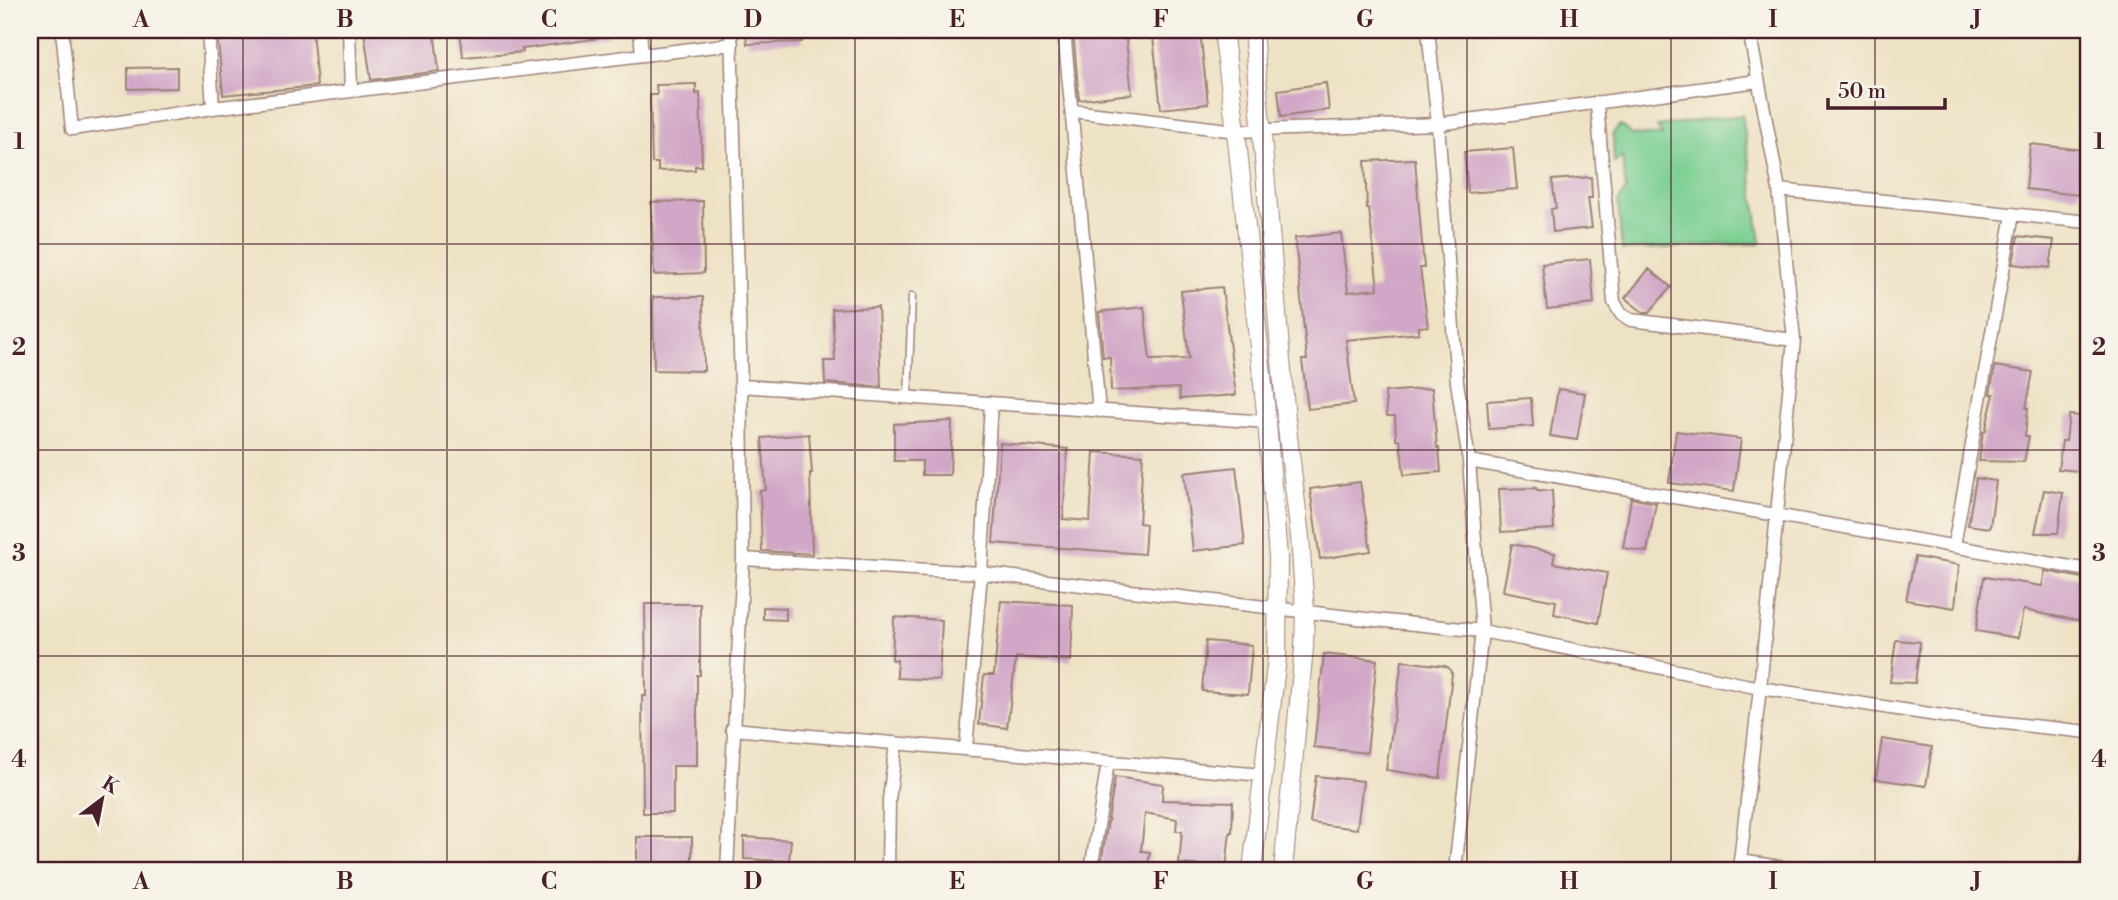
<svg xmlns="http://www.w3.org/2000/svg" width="2118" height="900" font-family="'Libre Bodoni',serif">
<rect width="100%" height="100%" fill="#f7f3e8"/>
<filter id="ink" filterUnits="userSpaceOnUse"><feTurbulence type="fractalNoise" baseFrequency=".0143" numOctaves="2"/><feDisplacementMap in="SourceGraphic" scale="14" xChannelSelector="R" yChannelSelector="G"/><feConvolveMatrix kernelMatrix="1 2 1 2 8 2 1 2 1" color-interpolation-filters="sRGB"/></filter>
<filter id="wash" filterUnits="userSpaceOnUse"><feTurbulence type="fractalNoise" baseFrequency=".00686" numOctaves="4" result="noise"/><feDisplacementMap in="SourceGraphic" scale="28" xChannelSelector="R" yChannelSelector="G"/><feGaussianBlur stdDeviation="1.57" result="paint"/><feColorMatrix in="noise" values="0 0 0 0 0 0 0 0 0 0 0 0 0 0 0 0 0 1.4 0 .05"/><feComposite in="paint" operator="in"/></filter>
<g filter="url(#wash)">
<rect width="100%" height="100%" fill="#eee2c4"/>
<path fill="#7acf92" stroke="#62775e" stroke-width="2" d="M1742 115 1761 243 1622 250 1618 202 1626 190 1622 156 1614 163 1613 133 1620 125 1632 135H1662L1657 126Z"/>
<g id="blocks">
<path fill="#d1a7c7" d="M217 30H312L317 86 223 95Z
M380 30H434L439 71 371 80 364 32Z
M460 30H607L608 37 522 49 523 52 463 57Z
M746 30H802V42L747 44Z
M1073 30H1125L1132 94 1079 100Z
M1200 31 1208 104 1161 109 1153 37Z
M177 67V88L128 89V68Z
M1326 83 1329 110 1281 117 1278 90Z
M696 84V94L700 93 702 166H695V170L658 171V163H652L650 95H657L656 85Z
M2030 144 2083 150 2079 195 2026 189Z
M1513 148 1517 189 1468 193 1464 152Z
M1415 159 1424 268H1420L1428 326 1419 327V333L1346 340 1354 404 1308 409 1302 360H1307L1295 238 1341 233 1348 292 1378 289 1369 209H1367L1365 161Z
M1591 177 1592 198H1588L1592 228 1553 232 1551 209 1556 208 1552 180Z
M703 201 704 273 654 275 651 202Z
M2018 236 2054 240 2050 268 2013 264Z
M1590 259 1594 304 1547 309 1542 264Z
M1649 269 1671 287 1649 313H1644L1625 298Z
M1222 287 1236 395 1180 399 1179 388 1111 391 1110 357H1103L1099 312 1144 307 1150 360 1189 359 1181 291Z
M653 297H703L704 371 654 370Z
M878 307 881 387 825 383 824 361H835L832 309Z
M1995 366 2033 372 2026 408H2028L2025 436H2029L2024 462 1979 461 1983 432H1985L1994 394H1990Z
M1432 388 1437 448H1439L1441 472 1404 475 1400 440H1396L1395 416H1387L1385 392Z
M1558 389 1585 393 1577 440 1550 436Z
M1531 398 1533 426 1489 429 1487 401Z
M2069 415 2088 417V472L2058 469 2062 441H2066Z
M952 421 950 475H922V461H894V424Z
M1676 431 1741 439 1734 491 1669 483Z
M809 434 812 473H810L812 554 762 551 760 491 766 490 762 438Z
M1000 443 1068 449 1063 519 1090 521 1094 452 1143 455 1139 523 1146 524 1144 554 993 543Z
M1236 467 1245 545 1193 551 1184 473Z
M1976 478 1996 481 1990 528 1968 525Z
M1360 482 1371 551 1320 559 1310 489Z
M1536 488 1537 490 1552 491 1554 529 1501 532 1499 489Z
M2044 490 2063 493 2058 533H2035Z
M1631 498 1656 503 1647 552 1623 548Z
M1512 544 1555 553 1553 563 1607 573 1598 623 1554 614 1556 601 1503 591Z
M1915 557 1959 565 1955 608 1906 600Z
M2045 571 2088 579 2081 621 2023 610 2018 638 1976 631 1984 577 2042 586Z
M1001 601 1073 605 1071 661 1016 657 1007 728 979 724 984 675H994Z
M645 604H700V675H697V766H673V813H643L642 696H646Z
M763 607 786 608V620L763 619Z
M894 617 942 620 939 680 897 678V660H892Z
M1896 640 1920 642 1915 683 1890 682Z
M1206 641 1252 645 1248 694 1202 691Z
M1324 654 1377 660 1367 753 1314 747Z
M1402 661 1445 666 1449 668 1452 674 1440 778 1386 770Z
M1882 739 1932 747 1926 786 1876 779Z
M1316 776 1363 781 1357 829 1310 823Z
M1115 777 1163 784 1162 800 1233 802 1232 832H1230L1226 868 1179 864 1182 831H1176L1177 819 1145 813 1141 851 1150 852 1147 870H1100Z
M637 837H692V870H637Z
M744 837 791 840 789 861 744 859Z"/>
</g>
</g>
<g filter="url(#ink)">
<use href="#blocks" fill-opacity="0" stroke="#9c8078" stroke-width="2"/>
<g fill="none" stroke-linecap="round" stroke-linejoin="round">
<g stroke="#9c8078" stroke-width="9">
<path id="lane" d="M908 398 912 296"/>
</g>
<g stroke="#9c8078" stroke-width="15">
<path id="street" d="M62 30 72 129 213 108 732 44
M208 30 213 108
M349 30 351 91
M640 30 642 55
M1064 30 1099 411
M1428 30 1438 124 1457 382 1469 461 1482 631 1455 870
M1597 104 1614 302 1621 314 1631 320 1794 340
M1073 111 1236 131 1438 124 1758 81
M1779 190 2088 222
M741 386 1267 422
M1469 461 2088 570
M1954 546 2013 214
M743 559 981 573 1366 619 1482 631 1760 688 1949 717 2088 732
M732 729 1263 775
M966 749 981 573 991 404
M1740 861 1801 870
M727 870 743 559 741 386 731 30
M888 870 889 800 896 743
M1091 870 1108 762
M1739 870 1760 688 1794 340 1779 190 1749 30
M2086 870 2088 853"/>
</g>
<g stroke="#9c8078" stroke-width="20">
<path id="secondary" d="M1223 30 1236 131 1267 422 1278 557 1277 658 1252 870
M1253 30 1286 419 1300 537 1305 611 1304 648 1283 870"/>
</g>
<use href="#lane" stroke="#fff" stroke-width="6"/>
<use href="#street" stroke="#fff" stroke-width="12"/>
<use href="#secondary" stroke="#fff" stroke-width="18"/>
</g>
</g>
<path fill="none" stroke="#4a1f2b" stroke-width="2" stroke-opacity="0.55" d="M243 30V870M447 30V870M651 30V870M855 30V870M1059 30V870M1263 30V870M1467 30V870M1671 30V870M1875 30V870M30 244H2088M30 450H2088M30 656H2088"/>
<rect width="2118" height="900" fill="none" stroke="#f7f3e8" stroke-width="77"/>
<g transform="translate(102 799) rotate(32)" stroke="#f7f3e8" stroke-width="5" paint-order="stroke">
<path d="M0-5L12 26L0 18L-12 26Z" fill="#4a1f2b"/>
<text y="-10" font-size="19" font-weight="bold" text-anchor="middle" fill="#4a1f2b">K</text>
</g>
<path d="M1828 98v10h117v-10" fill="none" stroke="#4a1f2b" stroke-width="3.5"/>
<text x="1838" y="98" font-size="21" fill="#4a1f2b" stroke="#f7f3e8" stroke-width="5" paint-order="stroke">50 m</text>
<rect x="38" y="38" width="2042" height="824" fill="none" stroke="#4a1f2b" stroke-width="2.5"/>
<g font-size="23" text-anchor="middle" font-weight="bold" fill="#4a1f2b">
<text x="141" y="27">A</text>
<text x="345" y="27">B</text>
<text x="549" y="27">C</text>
<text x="753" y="27">D</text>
<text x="957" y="27">E</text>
<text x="1161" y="27">F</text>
<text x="1365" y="27">G</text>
<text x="1569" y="27">H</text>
<text x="1773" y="27">I</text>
<text x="1977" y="27">J</text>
<text x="19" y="149">1</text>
<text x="2099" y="149">1</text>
<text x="19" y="355">2</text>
<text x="2099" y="355">2</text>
<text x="19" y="561">3</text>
<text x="2099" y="561">3</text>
<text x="19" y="767">4</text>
<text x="2099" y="767">4</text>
<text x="141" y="889">A</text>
<text x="345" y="889">B</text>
<text x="549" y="889">C</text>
<text x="753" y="889">D</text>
<text x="957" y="889">E</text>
<text x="1161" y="889">F</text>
<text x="1365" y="889">G</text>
<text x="1569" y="889">H</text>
<text x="1773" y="889">I</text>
<text x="1977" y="889">J</text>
</g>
</svg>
